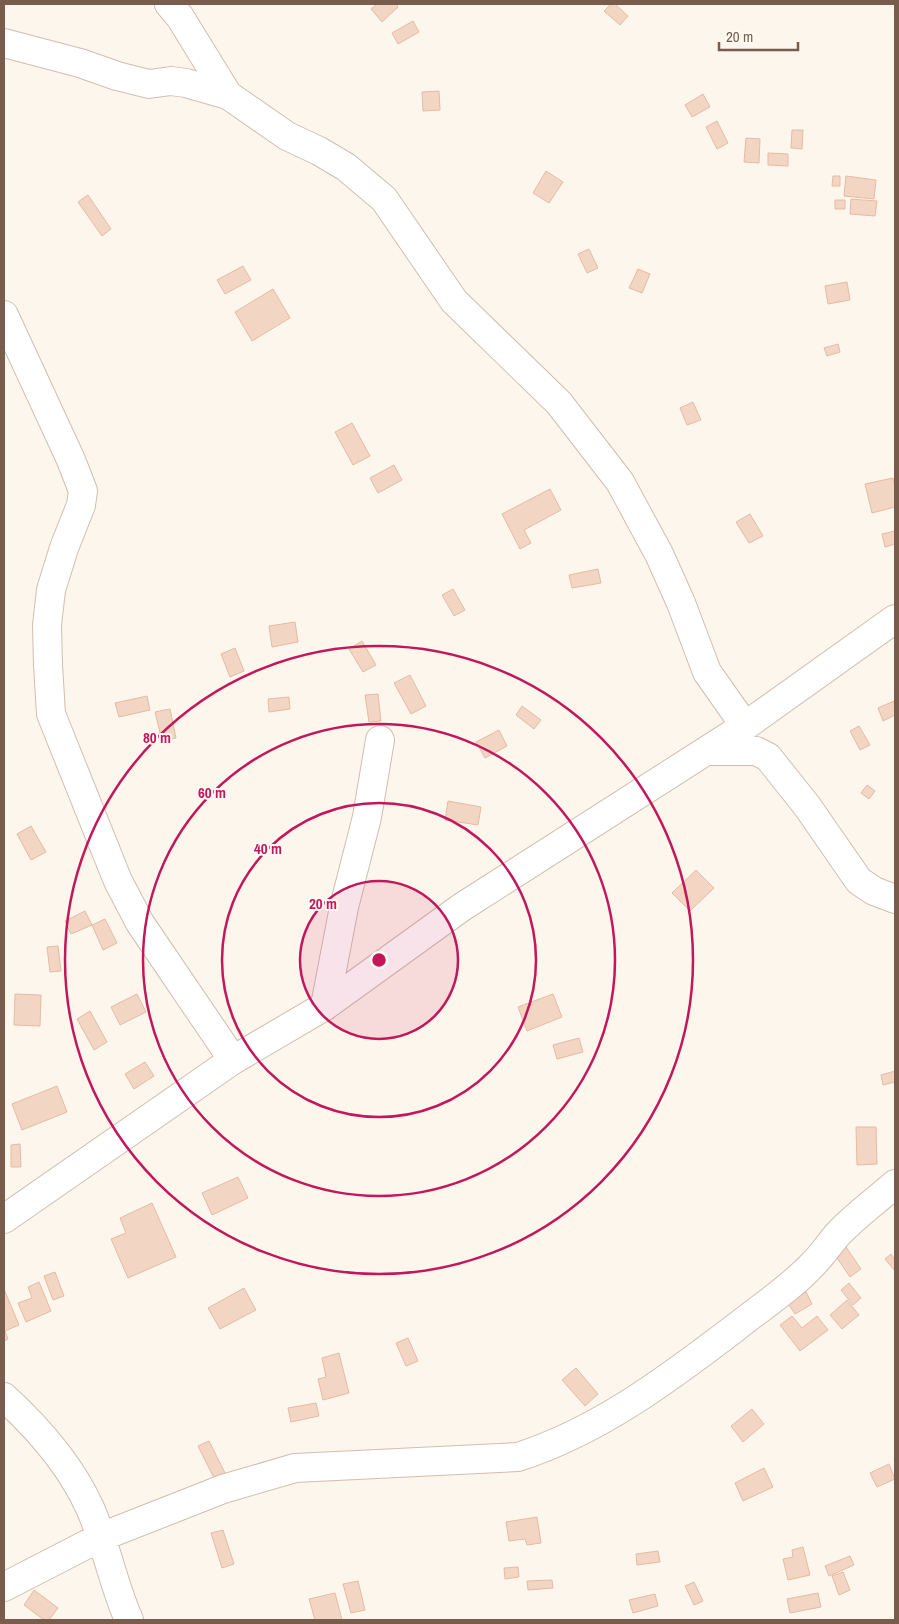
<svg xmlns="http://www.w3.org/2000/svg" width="899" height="1624" font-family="'Archivo Narrow',sans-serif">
<rect width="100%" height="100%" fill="#fdf6ec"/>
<path fill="#f3d5c3" stroke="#e6bba3" d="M377 4H396L398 7 382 22 371 9Z
M611 4H615L628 16 620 25 604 11Z
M413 21 419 32 398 44 392 33Z
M439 91 440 110 423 111 422 92Z
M703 94 710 107 692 117 685 105Z
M717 121 728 143 717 149 706 127Z
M792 130H803L802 149 791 148Z
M746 138 760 139 759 163 744 162Z
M768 153 788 154V166L768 165Z
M546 171 563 182 549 203 533 193Z
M833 176H840V186H832Z
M846 176 876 180 874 199 844 196Z
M88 195 111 229 102 236 78 202Z
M851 199 877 201 875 216 850 214Z
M835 200H845V209H835Z
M589 249 598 268 587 273 578 254Z
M243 266 251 280 225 294 217 280Z
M638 269 650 274 642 293 629 288Z
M847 282 850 300 828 304 825 286Z
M273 289 290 318 252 341 235 312Z
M838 344 840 352 827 356 824 348Z
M693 402 701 420 687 425 680 408Z
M352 423 370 456 353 465 335 432Z
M394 465 402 480 378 493 370 478Z
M893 478 895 486V507L872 513 865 484Z
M550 489 561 510 524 530 531 543 520 549 502 514Z
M750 514 763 536 749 543 736 522Z
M895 531V544L885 547 882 534Z
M598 569 601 583 572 588 569 575Z
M453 589 465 610 454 616 442 595Z
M295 622 298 642 272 647 269 626Z
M362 641 376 665 363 672 349 649Z
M235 648 244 671 230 677 221 654Z
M410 675 426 706 411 714 394 683Z
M378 694 381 721 369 722 365 695Z
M147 696 150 710 119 717 115 703Z
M289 697 290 709 269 712 268 699Z
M894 701 895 715 883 721 878 708Z
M522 706 541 720 534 729 516 715Z
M170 709 176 738 162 741 155 712Z
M859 726 870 745 860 750 850 731Z
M499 730 507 746 485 758 476 742Z
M867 785 875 791 869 799 861 793Z
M448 801 481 807 478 825 445 820Z
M31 826 46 852 31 860 17 834Z
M696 870 714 888 690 911 672 893Z
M85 911 92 925 71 934 65 921Z
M105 919 117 943 103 950 92 925Z
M58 946 61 971 50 972 47 947Z
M15 994 41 995 40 1026 14 1025Z
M137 994 146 1012 120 1025 111 1007Z
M553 994 562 1017 527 1031 518 1007Z
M90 1011 107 1042 94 1050 77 1019Z
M579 1038 583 1052 557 1059 553 1045Z
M145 1062 154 1076 134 1089 125 1074Z
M895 1071V1082L883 1085 881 1075Z
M57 1086 67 1112 22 1130 12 1104Z
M856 1127H876L877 1164 857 1165Z
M20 1144 21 1167H11V1145Z
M238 1177 248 1198 212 1215 202 1193Z
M152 1203 176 1257 128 1278 111 1239 126 1233 120 1218Z
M846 1247 861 1269 850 1277 835 1255Z
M891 1254 895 1260V1271L885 1259Z
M55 1272 64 1296 53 1300 44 1276Z
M39 1282 51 1311 26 1322 18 1303 32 1298 28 1287Z
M849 1283 861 1298 853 1305 841 1290Z
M244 1288 256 1310 220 1329 208 1308Z
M4 1289 19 1325 5 1331 8 1339 4 1341Z
M806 1292 812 1304 795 1314 787 1302Z
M847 1300 859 1315 842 1329 830 1315Z
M792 1316 802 1328 817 1316 828 1330 800 1351 780 1325Z
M408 1338 418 1361 406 1366 396 1343Z
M339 1353 349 1393 323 1400 318 1379 326 1377 322 1358Z
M576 1368 598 1394 585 1406 562 1380Z
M316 1403 319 1416 291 1422 288 1408Z
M752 1409 764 1424 743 1442 731 1426Z
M209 1441 225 1473 214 1478 198 1446Z
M889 1464 895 1479 877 1487 870 1473Z
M764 1468 773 1487 743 1501 735 1483Z
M537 1517 541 1543 527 1545 525 1539 509 1541 506 1522Z
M223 1530 234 1564 222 1568 211 1533Z
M803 1547 810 1575 788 1580 783 1559 793 1557 792 1550Z
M658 1551 660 1562 637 1565 636 1554Z
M850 1556 854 1565 829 1576 825 1566Z
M518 1567 519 1577 505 1579 504 1568Z
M843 1572 850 1590 839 1595 832 1576Z
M552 1580 553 1588 528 1590 527 1581Z
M358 1581 365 1610 351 1613 343 1584Z
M694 1582 703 1601 694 1605 685 1586Z
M34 1590 58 1608 49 1620H44L24 1605Z
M335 1593 342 1620H315L309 1599Z
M818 1593 821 1607 790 1613 787 1599Z
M655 1594 658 1606 633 1613 629 1600Z"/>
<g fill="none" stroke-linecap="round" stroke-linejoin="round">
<g stroke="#d1beb0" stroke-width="30">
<path id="minor" d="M169 4 180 17 228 95 287 136 319 151 346 167 384 199 454 301 559 403 620 482 659 554 681 603 707 672 745 726
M4 43 80 63 117 76 149 84 171 81 186 83 228 95
M4 315 71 460 83 491 81 505 64 548 51 590 47 625 48 665 51 714 118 881 140 923 233 1060
M706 751H756L768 757 807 806 859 881 874 891 895 899
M325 1006 344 907 367 817 380 740
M4 1219 233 1060 325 1006 462 907 745 726 895 619
M4 1397C38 1428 71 1466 90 1508 106 1544 113 1584 129 1620
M4 1587 101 1537 223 1489 295 1468 518 1457C599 1431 668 1379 735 1328 761 1307 791 1288 814 1263 823 1254 830 1243 838 1234 855 1216 877 1200 895 1184"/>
</g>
<use href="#minor" stroke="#fff" stroke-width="28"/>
</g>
<circle cx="379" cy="960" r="79" fill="#c2185b" fill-opacity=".12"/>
<g fill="none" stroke="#c2185b" stroke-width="2.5">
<circle cx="379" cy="960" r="79"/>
<circle cx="379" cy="960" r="157"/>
<circle cx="379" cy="960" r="236"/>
<circle cx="379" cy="960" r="314"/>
</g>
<circle cx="379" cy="960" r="8" fill="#c2185b" stroke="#fffaf3" stroke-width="2.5"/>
<g font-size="15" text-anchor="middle" font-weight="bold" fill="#c2185b" stroke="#fffaf3" stroke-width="4" stroke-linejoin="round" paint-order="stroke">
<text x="157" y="743">80 m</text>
<text x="212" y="798">60 m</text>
<text x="268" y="854">40 m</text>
<text x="323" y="909">20 m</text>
</g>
<rect width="899" height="1624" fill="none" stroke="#7a5c4d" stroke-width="10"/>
<path d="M719 42v8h79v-8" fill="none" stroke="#7a5c4d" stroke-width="2.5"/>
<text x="726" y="42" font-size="15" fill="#7a5c4d" stroke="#fffaf3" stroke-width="4" paint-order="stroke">20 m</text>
</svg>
